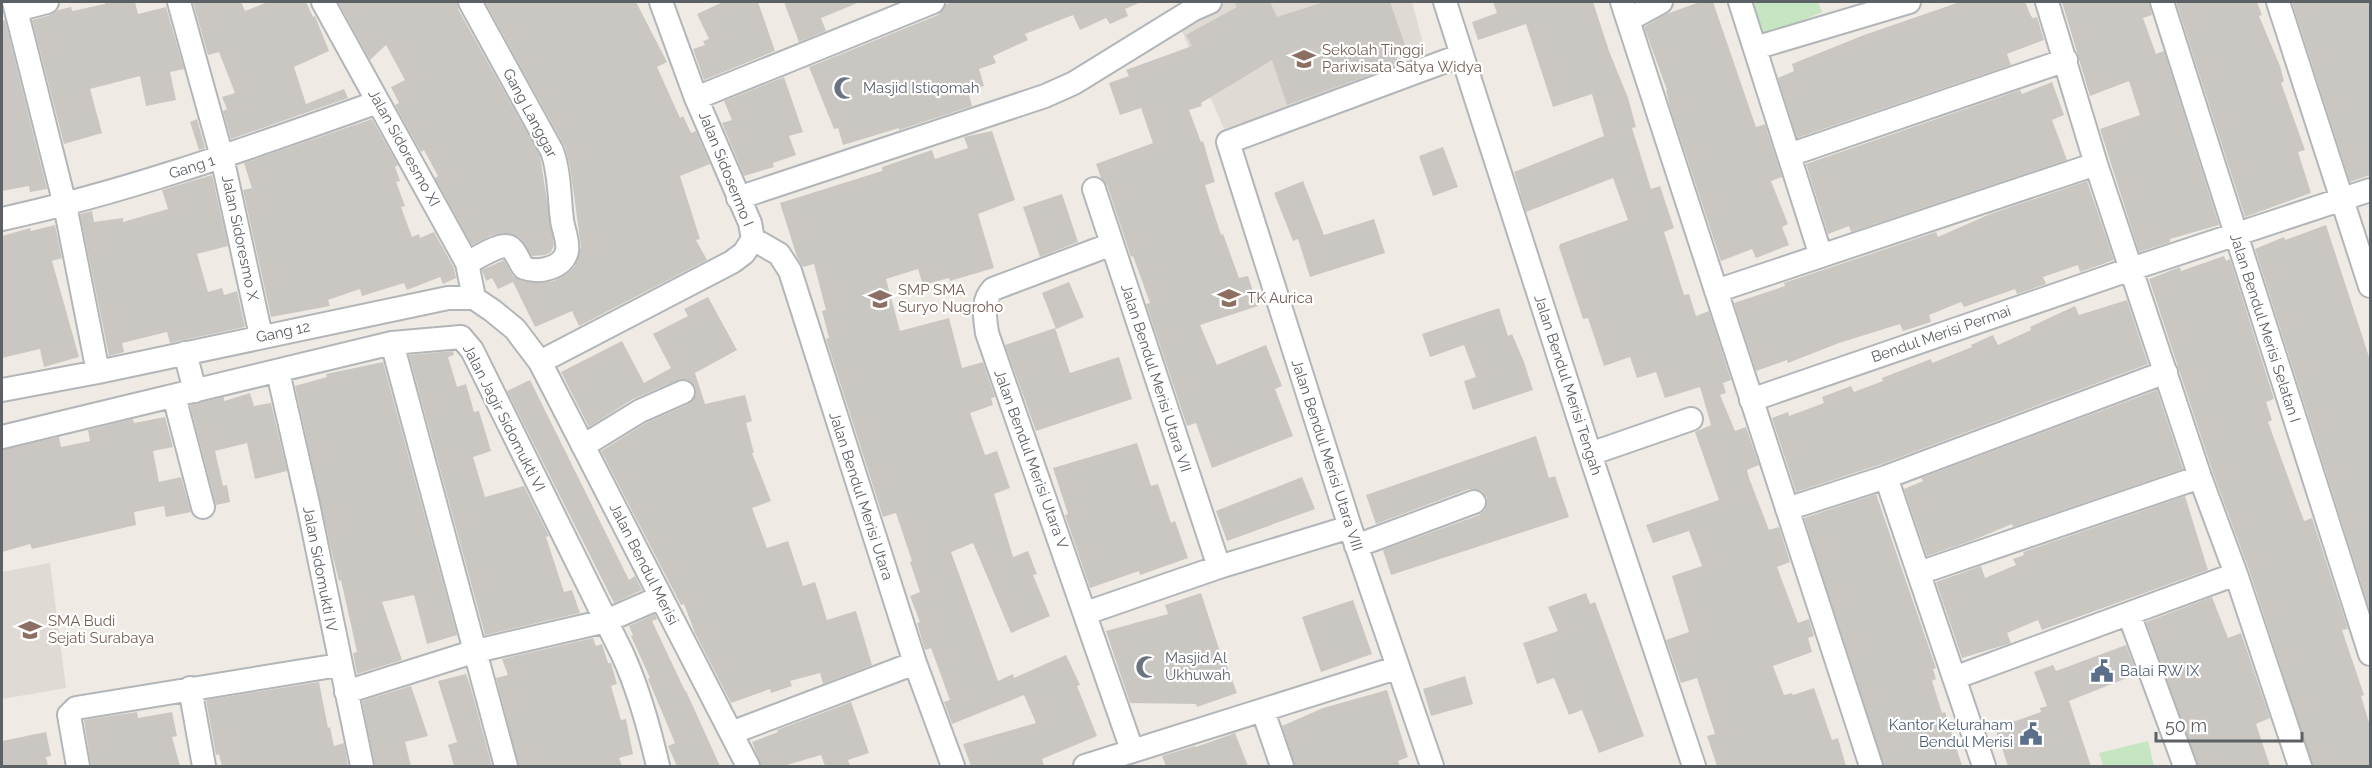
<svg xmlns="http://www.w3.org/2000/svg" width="2372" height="768" font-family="Raleway,sans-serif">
<rect width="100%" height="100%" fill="#efebe4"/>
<path fill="#dfdad3" d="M1227 2H1412L1424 47 1406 70 1224 129 1181 29Z
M50 563 66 688 2 699V572Z"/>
<path fill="#c5e6c1" d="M1759 2H1818L1822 12 1765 37 1750 5Z
M2148 741 2154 766H2103L2099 753Z"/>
<path fill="#cac6c1" d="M105 2H135L138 14 166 7 184 69 170 72 176 100 146 106 140 76 90 89 102 133 64 144 32 20 50 15 58 10 71 7 72 11 105 4Z
M193 2H241L245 11 268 2H306L313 17 315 16 329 51 294 67 306 104 344 89 348 98 231 139 223 111 227 109 222 97 235 93 219 52 208 55Z
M338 2H457L458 9 540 156 554 245 551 252 545 255 532 256 520 238 507 233 492 235 472 245 435 178 438 176 424 150 421 152 395 105 399 103 391 87 405 80 386 45 370 60Z
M485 2H636L667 62 657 67 680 118 683 116 691 133 696 131 710 164 680 176 700 239 696 240 707 260 579 326 572 311 535 327 513 282 498 289 492 278 486 281 482 270 504 260 513 276 521 281 537 283 554 281 568 273 575 266 581 247 570 166 565 147Z
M723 2H758L775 51 704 80 693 49 705 45 703 41 709 39 697 14Z
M784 2H860L821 18 826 31 799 42Z
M955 2H1141L1125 9 1128 16 1110 24 1106 18 1080 30 1073 15 1025 34 1028 40 993 56 996 63 979 69 984 86 968 91 972 106 899 130V128L843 145 838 128 834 129 809 67 938 15 946 4Z
M1234 2H1270L1277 17 1324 2H1390L1406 48 1394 52 1399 64 1287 105 1272 60 1201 103 1202 106 1189 110 1201 142 1203 141 1215 182 1205 185 1221 235 1223 234 1239 278 1248 276 1258 306 1200 325 1217 365 1266 345 1282 386 1275 389 1293 436 1212 468 1196 423 1187 426 1146 304 1150 303 1133 256 1131 257 1107 185 1101 178 1096 164 1153 143 1141 108 1120 115 1109 83 1129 76 1126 70 1192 46 1186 35 1237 7Z
M1493 2H1593L1609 51 1628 98 1636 127 1632 128 1651 189 1660 186 1674 228 1664 232 1684 295 1689 294 1696 316 1709 311 1731 380 1723 383 1726 393 1720 395 1735 431 1746 427 1759 465 1747 470 1749 478 1769 530 1779 527 1790 562 1777 567 1798 623 1809 619 1814 636 1808 638 1812 652 1773 666 1784 695 1792 693 1793 695 1814 688 1832 740 1838 738 1846 766H1717L1707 736 1715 734 1697 678 1681 683 1666 640 1689 632 1672 576 1702 566 1689 531 1653 543 1646 525 1719 500 1695 432 1711 425 1700 387 1665 398 1656 372 1637 378 1630 357 1604 366 1588 318 1583 319 1559 247 1560 244 1628 220 1613 178 1526 212 1514 172 1604 136 1592 94 1553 107 1526 24 1478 40 1472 22 1497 13Z
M1700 2H1713L1756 127 1765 124 1782 177 1771 181 1788 224 1782 227 1789 245 1756 258 1752 249 1721 261 1670 107 1666 90H1667L1644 27 1666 14Z
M1960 2H2025L2031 16 2033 18 2037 17 2044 40 2007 54 2011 65 1797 138 1778 78 1794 71 1792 64 1864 35Z
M2062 2H2149L2152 15 2143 18 2156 54 2164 51 2219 225 2170 239V242L2139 252 2100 129 2140 115 2129 81 2090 96Z
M2176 2H2257L2262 15 2259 16 2280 66 2284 81 2281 83 2305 150 2298 152 2311 193 2245 217Z
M2292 2H2370V175L2350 182Z
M5 20 47 189 30 192 29 186 2 191V21Z
M784 77 803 132 789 136 796 155 773 163 774 167 744 176 722 123 732 120 724 101Z
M2052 82 2064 115 2052 120 2067 160 1851 232 1849 226 1828 234 1806 164 2020 90 2022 94Z
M197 119 205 148 199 150 190 122Z
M372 119 398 165 395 167 400 181 396 182 405 206 401 207 412 237 419 234 420 238 434 232 454 268 456 278 443 284 440 277 407 290 404 283 362 296 360 289 328 300 330 306 271 317 243 190 252 188 244 163Z
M992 131 1015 200 978 214 994 268 950 281 949 278 923 285 918 269 886 279 900 331 949 318 962 368 983 362 995 397 991 398 993 405 970 413 985 455 997 451 1010 488 994 494 1013 557 1028 551 1037 574 1033 575 1050 616 1011 633 973 543 951 552 998 681 1013 674 1014 678 1066 655 1080 685 1077 686 1097 736 1042 759 1044 766H971L963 744 1036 723 1024 695 952 724 944 702 950 700 931 648 925 650 917 623 920 622 910 596 920 592 910 562 912 561 896 513 883 517 826 339 829 338 822 311 826 310 814 264 803 267 797 257 780 203 882 171V167L932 150 935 159 968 148 964 137Z
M1443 147 1458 187 1433 196 1419 156Z
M212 175 228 246 197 254 208 292 222 288 224 295 237 291 245 327 170 343 167 332 122 343 124 352 109 356 80 214 92 211 94 222 123 218V222L168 209 162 190Z
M1303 181 1324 235 1374 219 1385 253 1310 277 1298 239 1293 241 1274 193Z
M2087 181 2114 260 2080 272 2078 265 2043 277 2046 284 2017 294 2015 289 1964 307 1961 302 1929 315 1931 322 1903 331 1900 324 1839 343 1788 363 1787 360 1756 371 1734 303 1785 286 1784 283 1936 232 1938 237 1990 214Z
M1062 194 1078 242 1040 257 1023 207Z
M55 225 62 258 52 261 79 357 44 367 40 349 2 358V236L30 228 31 231Z
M2326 225 2370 360V611L2255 249 2284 237 2285 240Z
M2224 256 2226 261 2230 259 2274 399 2266 402 2272 420 2268 422 2304 521 2312 518 2348 629 2342 630 2364 695 2361 696 2370 726V766H2313L2249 570 2213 473 2149 279 2180 267 2181 271Z
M1069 282 1084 317 1056 329 1042 293Z
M708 297 737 350 695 373 705 404 745 395 752 421 746 423 754 453H752L771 501 752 508 767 548 788 541 803 586 815 582 827 620 856 611 872 665 823 684 820 673 790 681 792 686 771 693 770 689 731 703 695 633 684 604 681 605 601 451 646 423 689 404 696 394 695 386 685 379 678 380 633 399 589 427 561 372 622 341 644 383 671 368 653 334 688 316 684 309Z
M2127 300 2148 364 1882 464 1796 492 1772 418 1788 412 1789 416 1824 403 1822 397 1851 386 1854 392 1883 381 1882 378 1931 359 1932 363 1972 347 1971 345 1993 335 1998 345 2031 330 2030 327 2075 306 2079 315Z
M1499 308 1508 336 1512 334 1524 362 1533 390 1473 410 1464 381 1476 377 1464 345 1430 357 1422 334Z
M1055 328 1070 373 1119 357 1132 399 1036 431 1005 345Z
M453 351 454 355 448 357 457 387 466 384 474 412 479 411 491 451 473 457 485 497 524 486 549 536 546 537 564 592 572 590 580 613 485 635 409 355Z
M383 362 457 635 427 644 414 595 382 602 402 660 357 674 353 653 357 652 341 580 339 581 330 545 295 386 327 377 326 374Z
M530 380 629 580 635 576 642 590 614 603 507 391Z
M2157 390 2183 469 2013 527 2012 524 1971 541 1927 556 1904 489 1923 481 1921 478Z
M250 393 254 406 271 403 287 471 255 479 247 443 215 451 223 486 227 485 230 502 216 505 190 405 224 397V401Z
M165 417 173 447 153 451 159 482 181 477 191 512 166 517 164 506 134 512 136 525 32 549 30 544 2 552V450L59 437 61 447 90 441 88 430 133 419 134 423Z
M1536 436 1549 478 1555 476 1569 517 1391 575 1383 550 1479 515 1485 510 1487 498 1482 491 1469 489 1376 524 1366 495Z
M1137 443 1151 486 1158 484 1171 523 1175 521 1188 558 1140 575 1139 571 1090 588 1065 515 1068 514 1053 468Z
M1302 477 1315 509 1227 541 1216 511Z
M1876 494 1936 668 1933 669 1936 679 1932 681 1942 713 1945 712 1962 766H1884L1804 518Z
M2185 496 2208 570 2042 630 2038 620 2007 633 2011 643 1962 658 1936 582 1981 566 1985 578 2016 565 2013 559 2024 555 2023 552Z
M1201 593 1222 658H1224L1237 693 1197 707 1196 704 1130 703 1106 631 1168 614 1165 605Z
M1586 593 1590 604 1595 602 1644 736 1599 753 1582 710 1569 715 1554 678 1537 684 1523 643 1558 631 1548 607Z
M2212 597 2228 638 2241 633 2270 718 2256 724 2270 766H2198L2146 622Z
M1353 600 1372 654 1321 672 1302 617Z
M655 614 657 619 652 621 685 691H686L720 766H677L668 746 675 743 648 679 650 678 631 636 633 635 629 626Z
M593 638 596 646 602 644 608 663H611L617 684 611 686 621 720 626 719 633 754 619 758 622 766H519L496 678 508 675 502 659Z
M2126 645 2137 674 2069 701 2091 766H2008L1995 728 2041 712 2040 708 2047 706 2034 672 2053 665 2056 671Z
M466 674 470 685 492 766H454L448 745 457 742 438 681Z
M1465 676 1473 704 1431 716 1423 689Z
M319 682 328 728 330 727 334 746 344 743 348 766H222L219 754 216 755 206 700Z
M411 686 428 736 405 742 411 766H375L362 701Z
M1387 690 1408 757 1398 761 1400 766H1295L1282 726 1323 708Z
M851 702 869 753 848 760 850 766H825L821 755 783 766H761L752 742 778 732 777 730Z
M137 712 138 718 172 712 177 736 172 737 180 766H91L84 720Z
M46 732 51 756 46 757 48 766H2V741Z
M1235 733 1248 766H1166L1162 756 1195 746 1196 747Z"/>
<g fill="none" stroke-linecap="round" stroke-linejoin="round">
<g stroke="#b2b6b9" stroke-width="26">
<path id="minor" d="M14 2 65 205 98 372
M179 2 222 157 261 336
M323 2 467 263 474 298
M1445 2 1590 454 1694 766
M1622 2 1871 766
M1740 2 1821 256
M2047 2 2096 164 2200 477 2236 574 2300 766
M2162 2 2370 654
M2278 2 2370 286
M16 10 47 2
M1628 20 1661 2
M1755 48 1909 2
M696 98 933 2
M1789 155 2066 60
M1094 189 1219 567
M738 198 1045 96 1074 83 1194 9 1210 2
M2 219C131 191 254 146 378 102
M753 239 779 254 790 271 915 663 953 766
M1112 244 993 289C981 302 985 316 987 333L1132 750
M467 263C476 259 503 240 511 248 517 253 519 262 524 268 538 273 563 269 567 251 569 242 563 229 562 220 559 197 560 173 552 151L470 2
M1716 291 2096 164
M392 343 506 766
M185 353 195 391
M540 362 732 262 744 253 753 239 750 223 696 98 661 2
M278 372 308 504 362 766
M2 390 98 372 448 298H474L493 311 515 329 540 362 748 766
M174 396 203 507
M1751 400 2131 269 2370 190
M2 437 392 343 461 337 472 350 622 653C639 690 649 727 658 766
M583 446 640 411 683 392
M1590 454 1691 419
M1886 477 1984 766
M1787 509 1886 477 2166 372
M1356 546 1474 502
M1919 573 2200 477
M1086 613 1219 567 1350 527
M2129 614 2185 766
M1954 678 2236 574
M190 688 204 766
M346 692 476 651 606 621 661 597
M1263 711 1282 766
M731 733 915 663
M78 766 69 715 76 708 339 665
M1085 766 1396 668
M1432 766 1350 527 1228 142 1462 55"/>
</g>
<use href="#minor" stroke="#fff" stroke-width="22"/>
</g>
<defs>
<g id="university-bare" transform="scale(1.8)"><path d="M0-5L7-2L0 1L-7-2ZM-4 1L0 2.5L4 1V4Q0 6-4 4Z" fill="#8d6e63" stroke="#fff" stroke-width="2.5" paint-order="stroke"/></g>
<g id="mosque-bare" transform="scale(1.8)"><path d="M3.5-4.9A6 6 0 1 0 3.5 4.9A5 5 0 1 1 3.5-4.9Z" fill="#6b7280" stroke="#fff" stroke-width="2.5" paint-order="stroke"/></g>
<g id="school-bare" transform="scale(1.8)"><path d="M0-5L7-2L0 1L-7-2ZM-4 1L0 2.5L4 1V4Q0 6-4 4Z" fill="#8d6e63" stroke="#fff" stroke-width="2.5" paint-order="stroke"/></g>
<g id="civic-bare" transform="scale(1.8)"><path d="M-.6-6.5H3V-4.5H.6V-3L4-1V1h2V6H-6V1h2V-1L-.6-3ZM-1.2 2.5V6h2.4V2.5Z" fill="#5c6f8a" stroke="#fff" stroke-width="2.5" paint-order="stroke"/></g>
</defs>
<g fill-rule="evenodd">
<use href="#university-bare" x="1304" y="59"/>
<use href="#mosque-bare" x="845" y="88"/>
<use href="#school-bare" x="1229" y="298"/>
<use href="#school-bare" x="880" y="299"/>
<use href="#school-bare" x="30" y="630"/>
<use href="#mosque-bare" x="1147" y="667"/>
<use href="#civic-bare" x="2102" y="671"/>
<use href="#civic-bare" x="2031" y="734"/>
</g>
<g text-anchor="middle" stroke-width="4.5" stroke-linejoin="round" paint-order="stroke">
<g font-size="15" fill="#785e54" stroke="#fff" text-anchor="start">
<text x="1322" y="55">Sekolah Tinggi<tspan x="1322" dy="17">Pariwisata Satya Widya</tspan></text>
<text x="898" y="295">SMP SMA<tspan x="898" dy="17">Suryo Nugroho</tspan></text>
<text x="1247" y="303">TK Aurica</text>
<text x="48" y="626">SMA Budi<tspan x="48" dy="17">Sejati Surabaya</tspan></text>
</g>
<g font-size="15" fill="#5b616d" stroke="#fff" text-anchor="start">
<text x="863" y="93">Masjid Istiqomah</text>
<text x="1165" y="663">Masjid Al<tspan x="1165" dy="17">Ukhuwah</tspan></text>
</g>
<g font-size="15" fill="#5c6165" stroke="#fff">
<text transform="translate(530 113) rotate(62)" y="5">Gang Langgar</text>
<text transform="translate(404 148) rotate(61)" y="5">Jalan Sidoresmo XI</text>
<text transform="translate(192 167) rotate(-18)" y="5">Gang 1</text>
<text transform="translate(726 169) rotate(68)" y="5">Jalan Sidosermo I</text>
<text transform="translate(240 238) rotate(78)" y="5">Jalan Sidoresmo X</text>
<text transform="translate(2265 328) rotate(72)" y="5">Jalan Bendul Merisi Selatan I</text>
<text transform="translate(283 332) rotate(-12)" y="5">Gang 12</text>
<text transform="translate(1941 334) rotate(-19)" y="5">Bendul Merisi Permai</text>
<text transform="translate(1156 378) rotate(72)" y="5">Jalan Bendul Merisi Utara VII</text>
<text transform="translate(1568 385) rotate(72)" y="5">Jalan Bendul Merisi Tengah</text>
<text transform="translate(504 418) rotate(63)" y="5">Jalan Jagir Sidomukti VI</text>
<text transform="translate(1327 455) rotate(72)" y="5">Jalan Bendul Merisi Utara VIII</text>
<text transform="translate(1031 459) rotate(70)" y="5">Jalan Bendul Merisi Utara V</text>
<text transform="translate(861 496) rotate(72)" y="5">Jalan Bendul Merisi Utara</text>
<text transform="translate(644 564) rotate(63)" y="5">Jalan Bendul Merisi</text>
<text transform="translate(320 569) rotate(79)" y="5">Jalan Sidomukti IV</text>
</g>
<g font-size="15" fill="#4e5e75" stroke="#fff" text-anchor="start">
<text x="2120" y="676">Balai RW IX</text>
<text x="2013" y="730" text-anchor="end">Kantor Keluraham<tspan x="2013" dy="17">Bendul Merisi</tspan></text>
</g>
</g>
<rect width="2372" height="768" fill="none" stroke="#5c6165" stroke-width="6"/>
<path d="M2156 732v9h146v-9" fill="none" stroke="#5c6165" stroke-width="3"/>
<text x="2165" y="732" font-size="18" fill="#5c6165" stroke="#ffffff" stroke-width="4.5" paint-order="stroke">50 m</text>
</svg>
